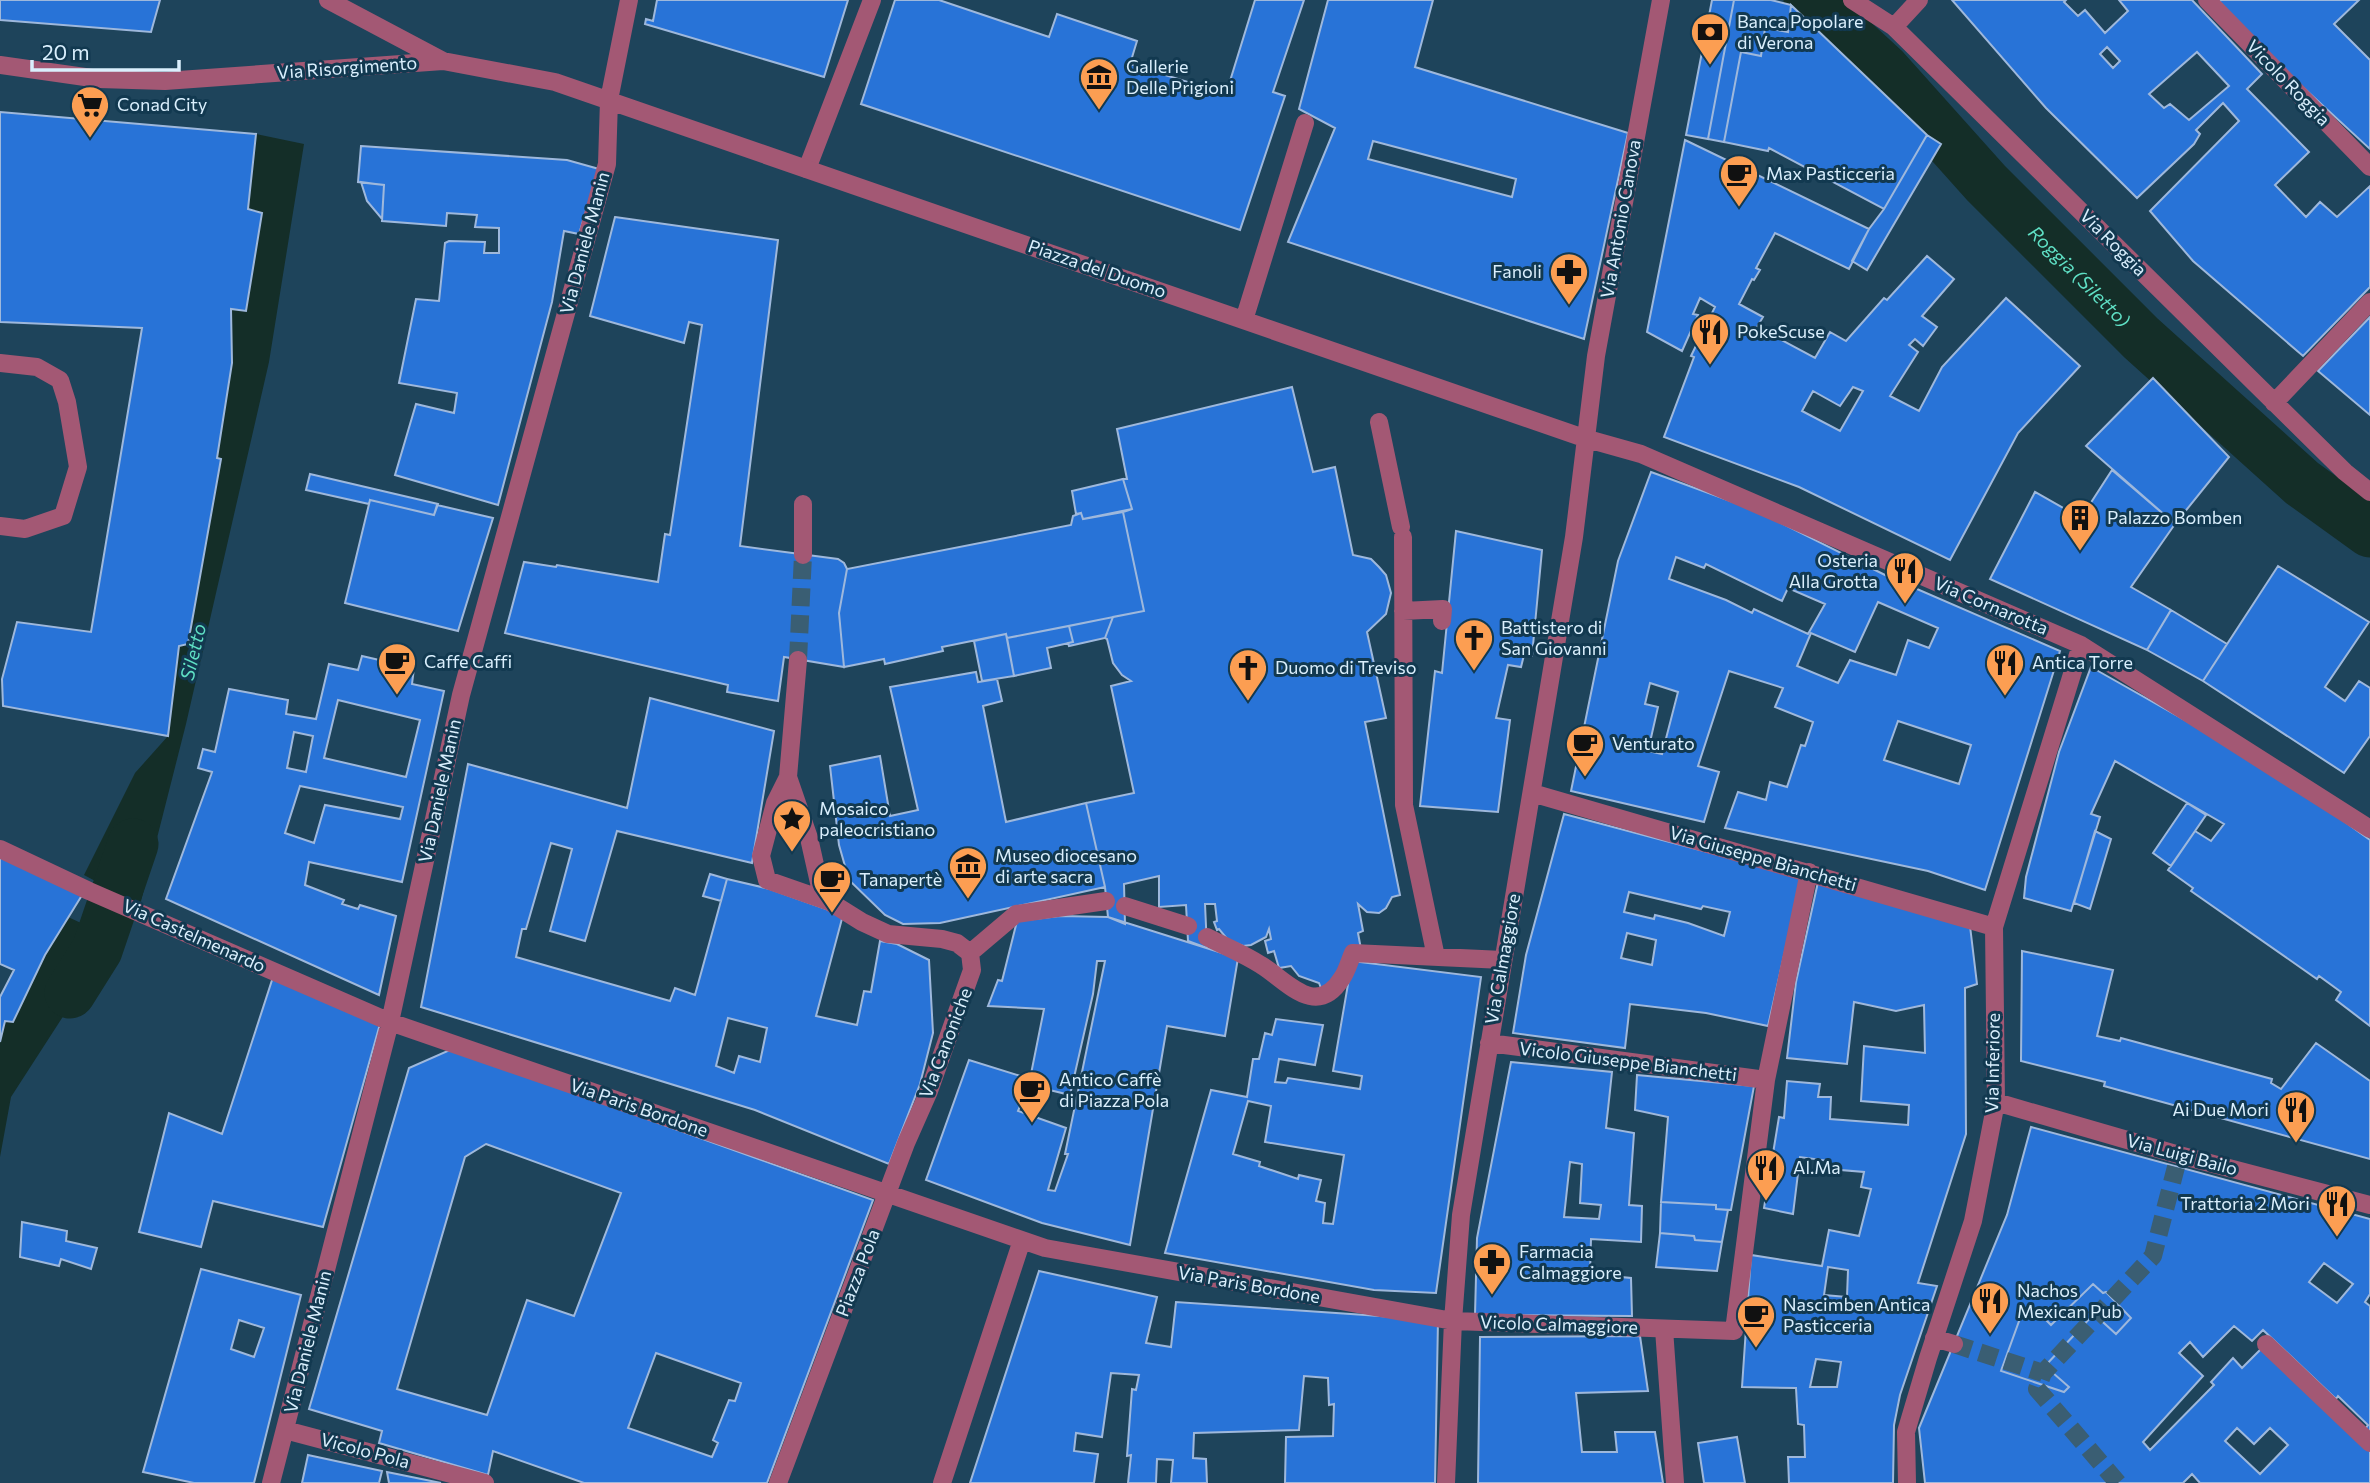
<svg xmlns="http://www.w3.org/2000/svg" width="2370" height="1483" font-family="Commissioner,sans-serif">
<rect width="100%" height="100%" fill="#1e445b"/>
<path fill="#142e28" d="M256 134 304 144 269 362 186 724 140 905 84 875 135 773 168 736 179 646 188 644 221 459 217 458 232 363 231 309 246 311 248 209Z
M68 917 120 941 73 1001 11 1097 0 1157V1042L5 1021 13 1022 45 955Z"/>
<g fill="none" stroke-linecap="round" stroke-linejoin="round">
<g stroke="#142e28" stroke-width="51">
<path id="s1" d="M1809 0 1884 69 1986 183 2141 338 2302 483 2370 532"/>
<path d="M70 993 97 950 133 844"/>
</g>
</g>
<path fill="#2873d7" stroke="#9eb8dc" stroke-width="2" fill-rule="evenodd" d="M0 0H160L151 32 0 20Z
M657 0H848L824 77 645 24 646 19 653 21Z
M895 0H939L1049 37 1057 14 1137 41 1130 64 1226 94 1255 0H1304L1273 92 1285 96 1240 230 861 104Z
M1328 0H1433L1415 67 1628 133 1584 339 1288 242 1335 128 1299 109ZM1373 141 1516 179 1512 197 1368 159Z
M1712 0H1734L1708 139 1686 135Z
M1734 0H1771L1791 5 1788 32 1765 28 1761 56 1741 52 1724 142 1708 139Z
M1952 0H2066L2064 2 2078 16 2085 10 2105 33 2128 11 2119 0H2192L2262 74 2247 89 2309 152 2275 185 2306 217 2320 202 2337 217 2370 186V287L2303 356 2193 261 2150 211 2239 121 2223 103 2196 130 2200 134 2194 144 2137 198 2046 108ZM2107 47 2120 61 2113 68 2100 54ZM2197 52 2229 86 2189 120 2170 104 2164 108 2149 94Z
M2221 0H2359L2334 24 2370 60V149L2282 68 2219 2Z
M1791 5 1927 135 1884 209 1769 148 1768 151 1724 142 1741 52 1761 56 1765 28 1788 32Z
M0 112 256 134 248 209 262 213 246 311 231 309 232 363 217 458 221 459 188 644 179 646 168 736 3 706 2 679 17 622 91 632 142 328 0 322Z
M1927 135 1941 144 1867 270 1852 261 1869 229 1884 209Z
M1685 140 1869 229 1849 269 1775 233 1756 268 1760 270 1754 280 1752 279 1739 304 1763 317 1757 327 1815 358 1830 332 1846 341 1884 298 1887 300 1927 256 1954 279 1922 316 1937 327 1923 346 1915 339 1909 345 1918 352 1890 396 1919 411 1942 367 2006 298 2080 366 2018 433 1950 560 1799 487 1664 437 1694 357 1691 356 1715 307 1700 298 1693 314 1698 315 1682 351 1647 332ZM1853 387 1863 391 1840 431 1802 411 1813 391 1840 406Z
M361 146 567 160 599 169 579 234 564 231 552 302 498 505 395 475 416 404 454 413 457 393 399 383 416 299 439 301 445 243 449 241 485 242 484 253H499V228L475 227 477 215 447 213 446 226 382 221 384 185 358 182Z
M361 182 384 185 382 219 367 201Z
M615 217 778 240 740 546 838 559 844 563 847 569 839 613 844 667 784 657 778 701 727 692 728 685 505 633 524 562 556 567 557 565 658 582 665 534 670 535 702 325 689 322 684 343 590 316Z
M2370 317V415L2318 371Z
M2153 378 2229 457 2175 524 2086 446Z
M1292 387 1313 472 1335 467 1353 555 1371 559 1379 567 1386 575 1391 593 1386 614 1367 632 1386 718 1365 722 1400 895 1392 897 1386 908 1379 913 1367 912 1358 904 1363 931 1358 933 1361 949 1329 986 1321 988 1319 983 1299 976 1291 966 1279 968 1274 951 1268 953 1265 941 1271 939 1269 929 1266 937 1251 945 1243 946 1228 940 1219 929 1217 930 1214 922 1217 921 1215 904H1205L1207 948 1188 941 1186 905 1159 907V876L1124 884 1125 924 1108 917 1105 887 1086 803 1134 793 1111 686 1131 681 1122 675 1113 663 1107 639 1105 638 1113 617 1144 611 1123 512 1132 509 1123 479H1127L1117 429Z
M2112 470 2175 524 2131 587 2171 610 2147 650 1990 579 2035 492 2081 518Z
M1651 472 1755 510 1887 576 2060 651 1985 890 1928 871 1725 828 1738 792 1766 800 1770 782 1787 787 1801 745 1805 746 1813 722 1775 707 1783 688 1729 671 1698 766 1719 772 1704 822 1571 791 1618 561ZM1676 557 1704 568 1706 564 1782 601 1788 588 1825 604 1808 634 1754 609 1752 613 1726 600 1669 579ZM1878 602 1938 628 1929 648 1908 640 1896 675 1850 660 1838 683 1797 666 1811 633 1855 652ZM1650 683 1678 692 1662 754 1648 751 1658 707 1645 704ZM1898 721 1971 745 1959 784 1884 760Z
M310 474 438 504 434 515 370 500 369 504 306 490Z
M1123 479 1132 509 1083 519 1081 513 1076 514 1072 491Z
M370 500 434 515 437 505 493 518 458 631 345 603Z
M1123 512 1144 611 1007 638 1006 634 942 647 943 651 885 664 884 659 844 667 839 613 847 569 1071 525 1073 516 1081 513 1083 519Z
M1456 531 1542 550 1532 656 1524 655 1521 667 1508 665 1496 718 1510 720 1498 812 1420 806 1435 671 1442 673Z
M2278 566 2369 622 2325 687 2345 701 2359 681 2370 688V736L2344 773 2203 681Z
M2171 610 2227 644 2203 681 2147 650Z
M1113 617 1105 638 1069 646 1068 643 1073 642 1069 626Z
M1069 626 1073 642 1047 648 1051 668 1014 676 1007 638Z
M1006 634 1014 676 982 681 974 641Z
M362 656 414 668 412 684 444 691 402 882 309 862 305 885 344 900 342 904 358 909 360 905 396 916 379 995 166 899 211 775 212 772 198 768 203 749 215 752 229 689 288 700 286 714 316 719 329 664 358 670ZM338 700 420 720 406 777 324 758ZM294 732 313 736 306 772 287 768ZM300 786 403 807 400 819 325 805 314 843 285 833Z
M2091 667 2275 771 2370 840V1026L2336 1000 2341 992 2319 976 2317 979 2191 891 2193 888 2168 870 2195 831 2211 841 2224 824 2115 761 2091 814 2100 817 2071 911 2024 898 2026 877 2059 752Z
M976 672 978 682 997 679 1002 701 983 706 1006 822 1086 803 1105 887 940 923 903 924 885 915 849 880 839 845 830 766 880 756 890 816 918 810 890 687Z
M650 698 774 731 752 863 617 831 585 941 550 931 572 849 551 843 526 929H522L516 957 670 1001 675 988 695 995 727 879 770 889 843 915 816 1016 857 1025 864 991 871 992 880 941 897 944 929 960 933 1033 920 1084 889 1164 755 1110 421 1007 468 764 627 808ZM728 1018 767 1028 760 1062 739 1056 734 1073 716 1066Z
M2187 803 2206 815 2171 866 2153 853Z
M1564 814 1802 877 1768 1026 1706 1013 1630 1004 1625 1048 1513 1033 1526 955ZM1629 892 1701 909 1703 906 1730 912 1724 936 1688 923 1655 915 1654 919 1624 912ZM1627 933 1656 940 1652 965 1621 958Z
M2095 831 2111 839 2090 909 2074 903Z
M0 857 84 892 45 955 13 1022 5 1021 0 1042V997L14 970 0 964Z
M710 874 727 879 721 901 703 896Z
M1818 882 1970 926 1977 984 1965 988 1966 1134 1918 1283 1937 1286 1900 1395 1894 1425 1893 1483H1789L1788 1457H1805L1804 1425 1798 1424 1796 1388 1742 1387 1751 1255 1822 1266 1829 1230 1859 1236 1871 1189 1861 1187 1864 1172 1829 1169 1830 1161 1800 1157 1793 1214 1764 1208 1779 1117 1784 1118 1787 1081 1820 1084 1818 1097H1831L1830 1119 1908 1125 1909 1105 1861 1101 1864 1046 1925 1053 1924 1005 1896 1011 1854 1002 1847 1064 1787 1058 1796 982ZM1828 1267 1848 1270 1847 1297 1824 1295ZM1816 1359 1841 1362 1837 1387H1810Z
M1060 916 1108 917 1238 958 1225 1036 1167 1026 1130 1245 1042 1223 926 1180 969 1060 1030 1079 1044 1009 988 1006 998 980 1002 981 1017 921ZM1097 961H1105L1065 1154H1068L1055 1191 1048 1190 1066 1128 1018 1111 1029 1085 1070 1095 1093 994Z
M2022 951 2113 970 2097 1036 2120 1041 2121 1038 2272 1079 2271 1083 2281 1089 2316 1043 2370 1081V1159L2104 1086 2105 1082 2021 1061Z
M1352 961 1481 977 1436 1293 1374 1290 1165 1253 1211 1090 1247 1097 1253 1059H1259L1265 1033 1272 1035 1276 1019 1323 1025 1315 1065 1279 1059 1275 1082 1286 1083 1288 1078 1360 1089 1362 1076 1333 1071ZM1248 1101 1271 1106 1265 1142 1344 1155 1333 1224 1323 1223 1325 1203 1316 1201 1321 1180 1299 1175 1298 1179 1259 1166 1260 1162 1233 1154Z
M274 974 380 1024 323 1227 213 1201 201 1247 139 1232 169 1113 222 1134Z
M452 1049 873 1200 767 1483H584L493 1451 488 1475 379 1443 382 1431 309 1409 409 1068ZM486 1144 621 1193 574 1316 527 1300 487 1415 397 1389 465 1157ZM656 1353 741 1383 735 1401 729 1400 713 1440 718 1443 712 1457 628 1428Z
M1511 1062 1612 1072 1606 1128 1634 1133 1629 1205 1642 1206 1641 1242 1591 1239 1590 1274 1631 1278 1632 1316 1475 1315 1477 1238Z
M1637 1075 1754 1086 1731 1210 1716 1209V1205L1661 1202 1668 1117 1635 1110Z
M2031 1127 2370 1219V1294L2365 1302 2370 1306V1483H2200L2192 1474 2183 1483H1925L1919 1428 2007 1215ZM2324 1263 2353 1284 2337 1303 2309 1282ZM2093 1284 2103 1293 2106 1292 2131 1318 2116 1334 2094 1314 2045 1366 2069 1387 2064 1392 2001 1371 2022 1313 2046 1320 2051 1325ZM2234 1326 2252 1341 2263 1330 2336 1399 2338 1396 2368 1425 2359 1437 2262 1348 2242 1368 2233 1358 2211 1382 2214 1385 2150 1450 2143 1442 2203 1376 2179 1353 2190 1342 2203 1357ZM2237 1428 2254 1444 2270 1428 2288 1445 2260 1474 2225 1441Z
M1570 1162 1582 1164 1580 1203 1601 1205 1599 1219 1564 1217Z
M1661 1202 1716 1205V1209L1728 1210 1722 1242 1695 1240 1694 1236 1660 1233Z
M22 1222 67 1231 66 1241 97 1248 91 1269 61 1259 59 1266 20 1257Z
M1660 1233 1694 1236 1695 1240 1722 1242 1717 1271 1656 1267Z
M201 1269 301 1295 254 1483H194L143 1472ZM239 1320 264 1328 254 1357 231 1349Z
M1039 1271 1157 1297 1146 1343 1171 1347 1176 1302 1438 1320 1435 1483H1285L1286 1437 1333 1436 1334 1404 1329 1405 1328 1378 1304 1376 1299 1430 1194 1433 1193 1458 1206 1459 1207 1483H1171L1173 1460 1157 1459 1156 1483H1128L1131 1455 1127 1456 1132 1389 1136 1390 1139 1375 1111 1373 1102 1437 1076 1433 1074 1451 1098 1454 1094 1483H970Z
M2093 1284 2103 1293 2106 1292 2131 1318 2116 1334 2094 1314 2045 1366 2069 1387 2064 1392 2001 1371 2022 1313 2046 1320 2051 1325Z
M1640 1336 1648 1391 1576 1393 1582 1452H1617L1615 1432H1655L1663 1483H1478L1480 1337Z
M1737 1437 1745 1483H1704L1698 1443Z
M308 1455 382 1471 379 1483H302Z
M387 1472 441 1483H389Z"/>
<g fill="none" stroke-linecap="round" stroke-linejoin="round">
<path stroke="#3a5e73" stroke-width="18" stroke-dasharray="18 9" stroke-linecap="butt" d="M798 660 803 555
M1954 1344 2043 1373
M2118 1483 2037 1389 2043 1373 2153 1256 2176 1167"/>
<path stroke="#a35874" stroke-width="18" d="M807 169 872 0
M0 363 37 367 60 380 67 402 78 467 63 516 25 529 0 526"/>
<path stroke="#a35874" stroke-width="18" d="M328 0 443 61 555 82 1584 438 1641 454 2081 645 2370 829
M1852 0 1894 27 2345 472 2370 492
M2207 0 2370 167
M1894 27 1919 0
M0 65 99 79 165 81 443 61
M1244 320 1305 123
M2274 403 2370 302
M1379 422 1401 527
M1403 537 1404 805 1436 957
M803 555V504
M1403 611 1443 609 1442 621
M788 777 775 803 761 856 767 880 830 902
M1532 793 1994 927
M0 849 89 891 390 1022 1045 1248 1453 1321 1734 1331 1766 1080
M1125 906 1188 926
M1207 937C1224 946 1244 954 1261 965 1286 980 1316 1020 1342 978 1347 971 1349 962 1353 953L1503 960
M970 953 1016 914 1106 901
M1489 1043 1766 1080 1809 872
M1996 1102 2179 1155 2370 1205
M1664 1329 1675 1483
M1934 1338 1954 1344
M2266 1344 2370 1443
M285 1430 485 1483
M271 1483 390 1022 461 695 607 164 609 100 629 0
M778 1483 906 1143 929 1091 972 970 970 953 957 943 942 939 888 934 862 922 830 902 820 887 809 838 788 777 798 660
M942 1483 1022 1240
M1446 1483 1453 1321 1461 1215 1574 537 1596 356 1661 0
M1907 1483 1906 1432 1928 1358 1973 1221 1996 1102 1994 927 2081 645"/>
</g>
<defs>
<g id="bank-pin" transform="scale(2.0125)"><path d="M0 17L-7.5 6A9.5 9.5 0 1 1 7.5 6Z" fill="#fc9e52" stroke="#123950"/><path d="M-6-4H6V4H-6ZM0-2.3a2.3 2.3 0 1 0 0 4.6a2.3 2.3 0 1 0 0-4.6Z" fill="#111"/></g>
<g id="museum-pin" transform="scale(2.0125)"><path d="M0 17L-7.5 6A9.5 9.5 0 1 1 7.5 6Z" fill="#fc9e52" stroke="#123950"/><path d="M0-6L6-3V-2H-6V-3ZM-5-1h2V3h-2ZM-1-1h2V3h-2ZM3-1h2V3H3ZM-6 4H6V6H-6Z" fill="#111"/></g>
<g id="supermarket-pin" transform="scale(2.0125)"><path d="M0 17L-7.5 6A9.5 9.5 0 1 1 7.5 6Z" fill="#fc9e52" stroke="#123950"/><path d="M-6-5.5h2.5l.6 2H6L4.5 2H-2.5L-4.4-4H-6ZM-1.5 3.2a1.3 1.3 0 1 0 .1 0ZM3 3.2a1.3 1.3 0 1 0 .1 0Z" fill="#111"/></g>
<g id="cafe-pin" transform="scale(2.0125)"><path d="M0 17L-7.5 6A9.5 9.5 0 1 1 7.5 6Z" fill="#fc9e52" stroke="#123950"/><path d="M-5.5-4.5H6V0H3Q3 3.5 0 3.5H-2.5Q-5.5 3.5-5.5 0ZM3-3.2v2h1.7v-2ZM-6 4.5H4V6H-6Z" fill="#111"/></g>
<g id="pharmacy-pin" transform="scale(2.0125)"><path d="M0 17L-7.5 6A9.5 9.5 0 1 1 7.5 6Z" fill="#fc9e52" stroke="#123950"/><path d="M-2-6h4v4h4v4h-4v4h-4v-4h-4v-4h4Z" fill="#111"/></g>
<g id="restaurant-pin" transform="scale(2.0125)"><path d="M0 17L-7.5 6A9.5 9.5 0 1 1 7.5 6Z" fill="#fc9e52" stroke="#123950"/><path d="M-5-6h1v4h1v-4h1v4h1v-4h1v5L-1.5 .5V6h-2V.5L-5-1ZM5-6V6H3V1.5H1.5Q1.5-4 5-6Z" fill="#111"/></g>
<g id="building-pin" transform="scale(2.0125)"><path d="M0 17L-7.5 6A9.5 9.5 0 1 1 7.5 6Z" fill="#fc9e52" stroke="#123950"/><path d="M-4-6H4V6H1V3H-1V6H-4ZM-2.5-4.3h1.7v1.8h-1.7ZM.8-4.3h1.7v1.8H.8ZM-2.5-1h1.7V.8h-1.7ZM.8-1h1.7V.8H.8Z" fill="#111"/></g>
<g id="church-pin" transform="scale(2.0125)"><path d="M0 17L-7.5 6A9.5 9.5 0 1 1 7.5 6Z" fill="#fc9e52" stroke="#123950"/><path d="M-1.2-6h2.4v3.5h3.3v2.4h-3.3V6h-2.4V-.1h-3.3v-2.4h3.3Z" fill="#111"/></g>
<g id="sight-pin" transform="scale(2.0125)"><path d="M0 17L-7.5 6A9.5 9.5 0 1 1 7.5 6Z" fill="#fc9e52" stroke="#123950"/><path d="M0-6L1.8-2.2L6-1.7L2.9 1.2L3.7 5.4L0 3.3L-3.7 5.4L-2.9 1.2L-6-1.7L-1.8-2.2Z" fill="#111"/></g>
</defs>
<g fill-rule="evenodd">
<use href="#bank-pin" x="1710" y="32"/>
<use href="#museum-pin" x="1099" y="77"/>
<use href="#supermarket-pin" x="90" y="105"/>
<use href="#cafe-pin" x="1739" y="174"/>
<use href="#pharmacy-pin" x="1569" y="272"/>
<use href="#restaurant-pin" x="1710" y="332"/>
<use href="#building-pin" x="2080" y="518"/>
<use href="#restaurant-pin" x="1905" y="571"/>
<use href="#church-pin" x="1474" y="638"/>
<use href="#cafe-pin" x="397" y="662"/>
<use href="#restaurant-pin" x="2005" y="663"/>
<use href="#church-pin" x="1248" y="668"/>
<use href="#cafe-pin" x="1585" y="744"/>
<use href="#sight-pin" x="792" y="819"/>
<use href="#museum-pin" x="968" y="866"/>
<use href="#cafe-pin" x="832" y="880"/>
<use href="#cafe-pin" x="1032" y="1090"/>
<use href="#restaurant-pin" x="2296" y="1110"/>
<use href="#restaurant-pin" x="1766" y="1168"/>
<use href="#restaurant-pin" x="2337" y="1204"/>
<use href="#pharmacy-pin" x="1492" y="1262"/>
<use href="#restaurant-pin" x="1990" y="1301"/>
<use href="#cafe-pin" x="1756" y="1315"/>
</g>
<g text-anchor="middle" stroke-width="6" stroke-linejoin="round" paint-order="stroke">
<g font-size="18" fill="#daeffd" stroke="#123950" text-anchor="start">
<text x="1737" y="28">Banca Popolare<tspan x="1737" dy="21">di Verona</tspan></text>
<text x="1126" y="73">Gallerie<tspan x="1126" dy="21">Delle Prigioni</tspan></text>
<text x="117" y="111">Conad City</text>
<text x="1766" y="180">Max Pasticceria</text>
<text x="1542" y="278" text-anchor="end">Fanoli</text>
<text x="1737" y="338">PokeScuse</text>
<text x="2107" y="524">Palazzo Bomben</text>
<text x="1878" y="567" text-anchor="end">Osteria<tspan x="1878" dy="21">Alla Grotta</tspan></text>
<text x="1501" y="634">Battistero di<tspan x="1501" dy="21">San Giovanni</tspan></text>
<text x="424" y="668">Caffe Caffi</text>
<text x="2032" y="669">Antica Torre</text>
<text x="1275" y="674">Duomo di Treviso</text>
<text x="1612" y="750">Venturato</text>
<text x="819" y="815">Mosaico<tspan x="819" dy="21">paleocristiano</tspan></text>
<text x="995" y="862">Museo diocesano<tspan x="995" dy="21">di arte sacra</tspan></text>
<text x="859" y="886">Tanapertè</text>
<text x="1059" y="1086">Antico Caffè<tspan x="1059" dy="21">di Piazza Pola</tspan></text>
<text x="2269" y="1116" text-anchor="end">Ai Due Mori</text>
<text x="1793" y="1174">Al.Ma</text>
<text x="2310" y="1210" text-anchor="end">Trattoria 2 Mori</text>
<text x="1519" y="1258">Farmacia<tspan x="1519" dy="21">Calmaggiore</tspan></text>
<text x="2017" y="1297">Nachos<tspan x="2017" dy="21">Mexican Pub</tspan></text>
<text x="1783" y="1311">Nascimben Antica<tspan x="1783" dy="21">Pasticceria</tspan></text>
</g>
<g font-size="18" fill="#daeffd" stroke="#123950">
<text transform="translate(347 68) rotate(-4)" y="6">Via Risorgimento</text>
<text transform="translate(2288 83) rotate(46)" y="6">Vicolo Roggia</text>
<text transform="translate(1621 219) rotate(-80)" y="6">Via Antonio Canova</text>
<text transform="translate(585 243) rotate(-75)" y="6">Via Daniele Manin</text>
<text transform="translate(2113 243) rotate(45)" y="6">Via Roggia</text>
<text transform="translate(1097 269) rotate(19)" y="6">Piazza del Duomo</text>
<text transform="translate(1991 606) rotate(23)" y="6">Via Cornarotta</text>
<text transform="translate(440 791) rotate(-78)" y="6">Via Daniele Manin</text>
<text transform="translate(1763 859) rotate(16)" y="6">Via Giuseppe Bianchetti</text>
<text transform="translate(194 936) rotate(24)" y="6">Via Castelmenardo</text>
<text transform="translate(1503 959) rotate(-80)" y="6">Via Calmaggiore</text>
<text transform="translate(946 1043) rotate(-69)" y="6">Via Canoniche</text>
<text transform="translate(1628 1062) rotate(7)" y="6">Vicolo Giuseppe Bianchetti</text>
<text transform="translate(1993 1063) rotate(-89)" y="6">Via Inferiore</text>
<text transform="translate(639 1108) rotate(19)" y="6">Via Paris Bordone</text>
<text transform="translate(2182 1155) rotate(15)" y="6">Via Luigi Bailo</text>
<text transform="translate(858 1273) rotate(-69)" y="6">Piazza Pola</text>
<text transform="translate(1249 1285) rotate(10)" y="6">Via Paris Bordone</text>
<text transform="translate(1559 1325) rotate(2)" y="6">Vicolo Calmaggiore</text>
<text transform="translate(308 1342) rotate(-76)" y="6">Via Daniele Manin</text>
<text transform="translate(365 1451) rotate(15)" y="6">Vicolo Pola</text>
</g>
<g font-size="19" font-style="italic" fill="#5fdfc4" stroke="#123950">
<text dy="7" stroke="none"><textPath href="#s1" startOffset="387">Roggia (Siletto)</textPath></text>
<text transform="translate(193 652) rotate(-77)" y="7">Siletto</text>
</g>
</g>
<path d="M32 60v10h147v-10" fill="none" stroke="#daeffd" stroke-width="3.5"/>
<text x="42" y="60" font-size="21" fill="#daeffd" stroke="#123950" stroke-width="5" paint-order="stroke">20 m</text>
</svg>
